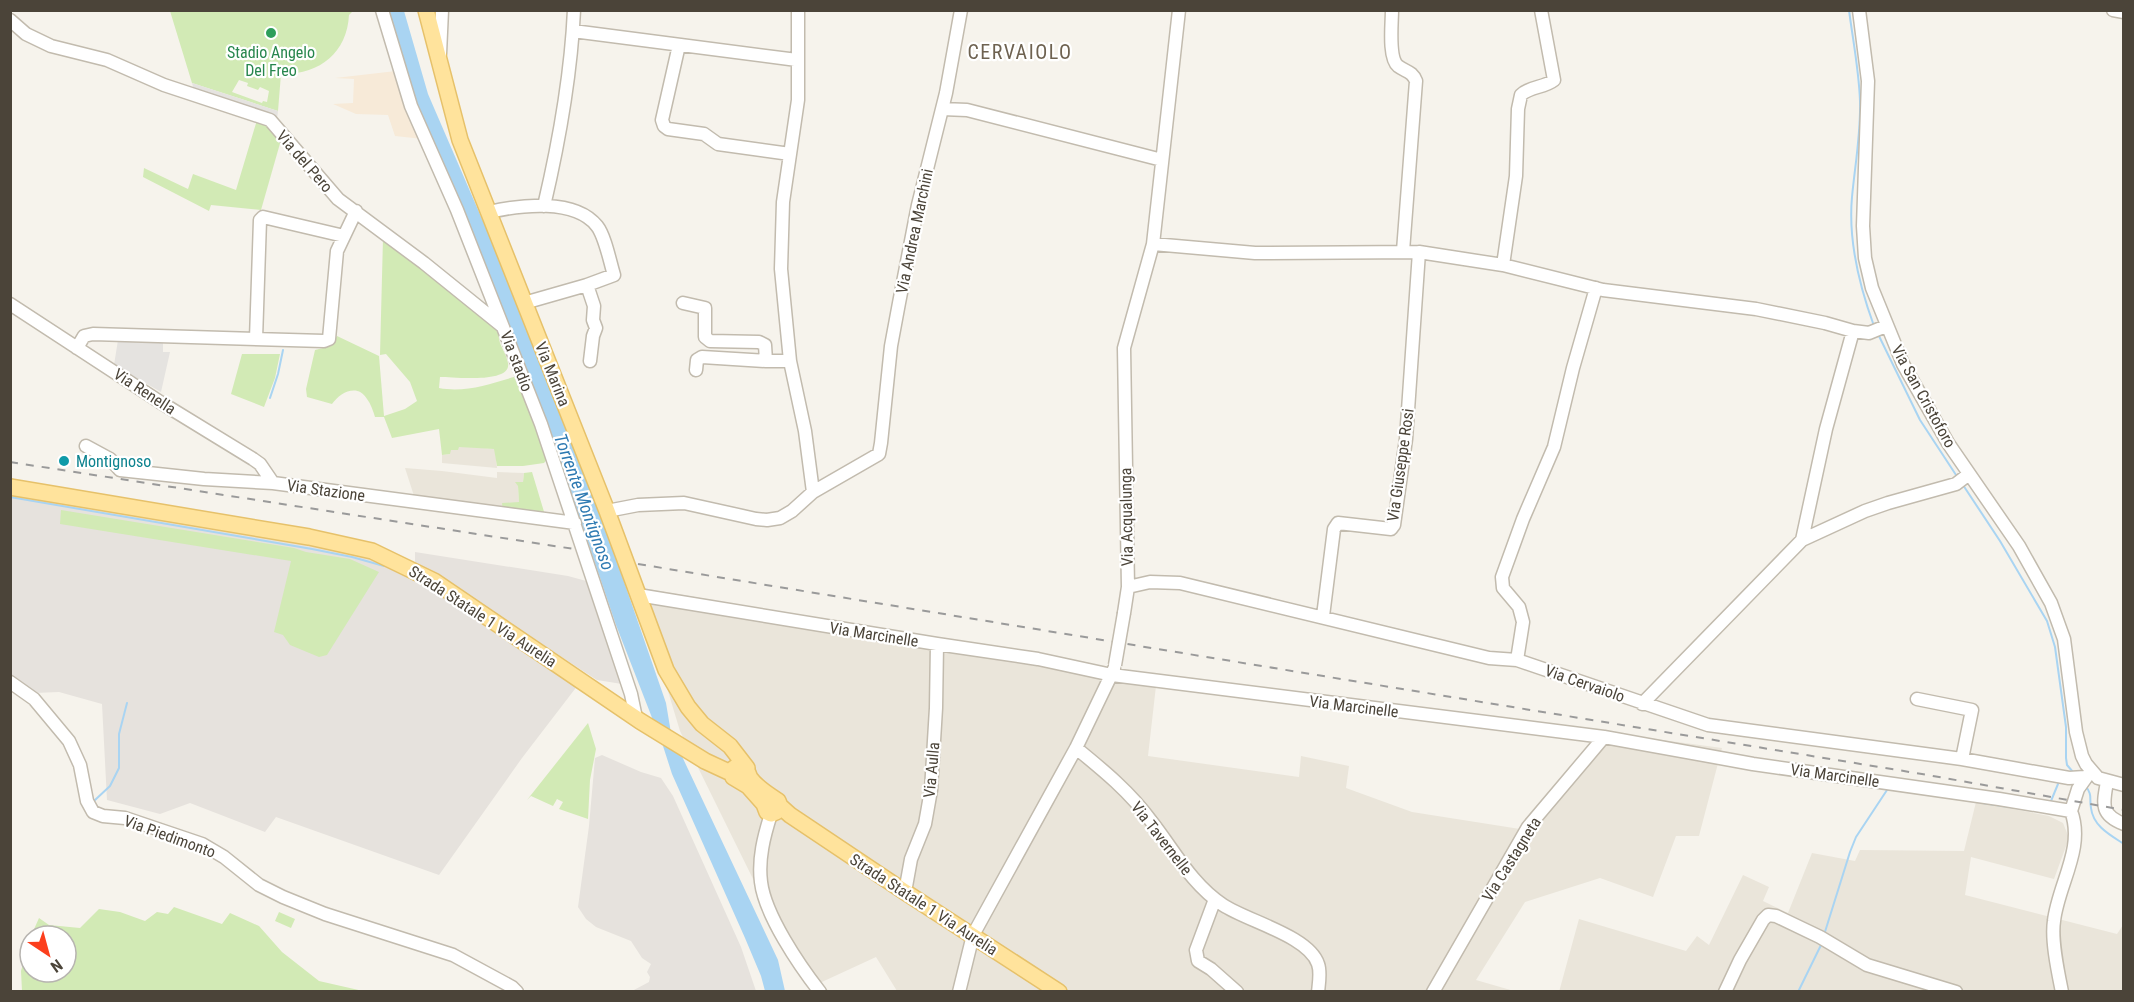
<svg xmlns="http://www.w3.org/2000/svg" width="2134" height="1002" font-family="'Roboto Condensed',sans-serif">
<rect width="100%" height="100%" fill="#f6f3ec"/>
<path fill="#eae5da" d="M459 446 495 449 497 468 442 463V455L450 454V450Z
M405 468 442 471 497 478V472L524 473 523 482H516L518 485 519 502 503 510 415 499Z
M631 586 1157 677 1148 756 1299 777 1301 756 1349 766 1346 788 1412 812 1520 829 1603 732 1722 748 1699 836H1676L1653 897 1600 878 1525 902 1476 980 1514 991H897L876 957 811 987 798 970 680 731 664 678Z
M1976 802 2049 816 2063 823 2069 838 2054 879 1971 857 1965 895 2117 934 2123 925V991L1559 992 1579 919 1686 951 1697 936 1709 945 1743 875 1769 887 1763 901 1788 913 1812 853 1855 861 1860 850 1964 851Z"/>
<path fill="#f7ead8" d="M396 71 423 139 395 136 388 115 356 114 333 104 353 103 354 79 335 78Z"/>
<path fill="#e6e2dd" d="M10 491 289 540 346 551 377 561 421 578 578 685 522 758 439 875 276 817 265 832 190 803 160 814 107 800 102 704 59 692 34 693 11 679Z
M415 552 568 576 590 582 622 684 597 680 415 562Z
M602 755 641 772 661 778 673 796 741 947 756 991H632L649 982 650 977 647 972 651 964 642 958 631 941 596 927 586 919 578 907 589 826 595 758Z"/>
<path fill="#d2eab5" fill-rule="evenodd" d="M170 11H353L349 15C347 53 319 75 281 74L278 111 192 83ZM239 80 248 83 247 86 258 90 260 87 269 91 267 102 263 101 262 103 232 92Z
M257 120 267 123 281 140 261 210 211 205 209 211 143 177 144 168 188 189 193 174 236 190Z
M383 238 447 287 499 332C497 344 506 351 508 363 512 384 453 377 440 377L439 388C465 393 489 384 514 377L516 378 545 443 548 458 544 463 523 466H497L494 449 459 447 458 450H451L450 454 442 455 439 429 392 438 384 417H375C373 411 371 404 367 399 358 383 340 392 332 404L307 397 306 389 315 350 331 346 337 336 379 356 384 416 405 409 417 401 410 382 386 354 380 355Z
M242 354H280L275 378 264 407 231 394Z
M532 472 545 515 503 510 502 503 519 502 518 486 515 482H523L524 473Z
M61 510 294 548 306 552 350 559 379 572 327 655 319 657 290 645 283 635 274 632 291 561 60 524Z
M588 723 596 749 590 780 588 819 559 809 563 802 557 799 553 806 531 796 527 800Z
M174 907 222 924 230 913 259 926 282 952 319 981 363 991H22L21 971 30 938V972H66V936H31L39 918 49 925 80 928 99 909 120 912 145 921 157 912 168 914Z
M279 912 295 919 291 928 275 921Z"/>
<path fill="#e5e3e0" d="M192 83 278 111 277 119 194 90Z
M118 340 163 342V352H170L161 392 114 365Z"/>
<path fill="#a9d4f2" d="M388 11H404L428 94 514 293 601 515 666 703 671 733 778 960 785 991H765L761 976 745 938 672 774 663 746 616 625 557 451 516 346 410 93Z"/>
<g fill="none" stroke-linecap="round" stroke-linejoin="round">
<path stroke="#a9d4f2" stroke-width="2" d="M1849 10C1853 41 1859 71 1860 101 1861 133 1855 165 1852 197 1848 241 1859 285 1874 326
M1878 334 1920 420 1958 478
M270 398 278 374 283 350
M1963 485 2000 541 2047 621 2055 647 2066 727V758L2067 765 2073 772
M10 497 312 549 352 557 384 566
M2085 785C2093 796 2089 796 2091 808 2093 826 2110 835 2124 844
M95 800 110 786 119 768V734L127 703
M2051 801 2058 784
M1983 803 2042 812
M1824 935 1850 852 1856 837 1889 787
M1798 992 1822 943"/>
<g stroke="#c2bbae" stroke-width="15">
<path id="minor" d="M382 10 411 106 457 210 541 424 631 694 636 718
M798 10V100L783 202 781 269 790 361 805 431 813 492
M1392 10C1392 23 1388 58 1398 66 1406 72 1412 71 1416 81L1403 251
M1859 10 1868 81 1863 226 1865 258 1872 288 1903 364 1948 443 2019 546 2051 603 2064 639 2076 732 2082 756 2086 764 2098 778 2124 785
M2113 10 2124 12
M10 20 26 34 51 46 107 60 164 85 270 120 338 199 424 263 502 326
M573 31 797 60
M679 45 662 120 664 126 668 129 704 134 718 144 790 154
M440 54 442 10
M942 109 967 110 1162 160
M544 206C559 142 571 76 574 10
M489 212C520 205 575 198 597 226 605 236 610 262 614 275L587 285 594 306 593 320 596 328 593 336 590 361
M1153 244 1255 253 1419 252 1503 265 1603 290 1756 309 1825 323 1853 331 1869 333 1886 326
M1503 265 1516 176 1518 109 1521 95C1530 86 1544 88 1554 80L1541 10
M524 303 587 285
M683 303 705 308V337L710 341 759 342 765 345 766 361H790
M10 304 160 402 253 459 260 464 273 483
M256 339 260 220 263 217 344 236
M77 348 84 336 93 334 324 341 329 339 337 251 356 211
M696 370 697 360 702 357 766 361
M86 446 110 459 120 470 204 479 273 483 575 523
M607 511 638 505 684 503 756 519 767 520 780 518 792 511 813 492 879 454 881 443 891 346 899 303 918 205 946 93 961 10
M1802 540 1826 429 1853 331
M1128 587 1150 582 1180 583 1489 658 1517 660 1708 725 1962 759 2069 778 2085 777
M638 595 937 644 1038 659 1112 675 1604 737 1753 764 1999 799 2071 811
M1124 613 1128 587 1124 348 1153 244 1179 10
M1323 616 1334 529 1338 523 1391 529 1394 525 1406 439 1419 252
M1517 660 1523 622 1519 607 1503 588 1502 577 1523 519 1554 447 1573 368 1596 288
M10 682 34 699 69 741 80 765 87 801 93 812 103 816 125 818 202 844 224 857 259 885 283 897 325 914 453 955 512 987 517 992
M1917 699 1972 710 1962 759
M1642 704 1802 540 1865 511 1888 503 1956 484 1969 474
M1076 748C1103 770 1130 792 1151 821 1174 850 1191 884 1223 905 1247 921 1309 936 1318 964 1321 972 1319 983 1318 992
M2107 782C2103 804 2100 815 2124 824
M2071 811 2078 789 2088 775
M771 814C764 836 758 859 761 882 765 915 799 965 820 992
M905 892 911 859 925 824 931 790 936 708 937 644
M1215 899 1196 950 1198 961 1211 969 1237 992
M959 992 973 935 1076 748 1114 669
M1433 992 1528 827 1604 737
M1725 992 1740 960 1763 920 1768 915 1776 916 1820 937 1867 965 1956 992
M2062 992C2058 972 2051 940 2054 921 2058 885 2085 848 2071 811"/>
</g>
<g stroke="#e6c16a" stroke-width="18">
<path id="major" d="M426 10 460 140 607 511 666 670 688 707 702 724 730 746 747 768
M10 487 309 537 372 551 434 581 640 721 705 761 733 774
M742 765C748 769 747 772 750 778 757 788 769 795 778 801L780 806 776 812 771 814 767 812 764 804 748 786 733 777V769L737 766Z
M780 806 790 815 905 892 1059 992"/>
</g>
<use href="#minor" stroke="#fff" stroke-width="12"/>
<use href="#major" stroke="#ffe39c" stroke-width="15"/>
<path stroke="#9a9a9a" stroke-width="2" stroke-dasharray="8 8" stroke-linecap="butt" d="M10 462 574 549
M638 564 1922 774 2124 810"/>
<g stroke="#c2bbae" stroke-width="15" stroke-linecap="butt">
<path id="minor-bridge" d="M1115 665 1124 613"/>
</g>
<use href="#minor-bridge" stroke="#fff" stroke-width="12"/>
</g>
<circle fill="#2e9e5b" stroke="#fff" stroke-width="2" cx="271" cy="33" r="6"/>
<circle fill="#0f9aa8" stroke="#fff" stroke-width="2" cx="64" cy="461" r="6"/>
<g text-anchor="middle" stroke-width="4.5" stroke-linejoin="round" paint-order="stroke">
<g font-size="16" fill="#27864d" stroke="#fff">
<text x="271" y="58">Stadio Angelo<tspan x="271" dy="18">Del Freo</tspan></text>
</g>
<g font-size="16" fill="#4b4439" stroke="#fff">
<text transform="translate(305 161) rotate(49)" y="6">Via del Pero</text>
<text transform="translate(914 231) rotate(-78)" y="6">Via Andrea Marchini</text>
<text transform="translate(517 361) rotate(69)" y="6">Via stadio</text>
<text transform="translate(553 374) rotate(68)" y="6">Via Marina</text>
<text transform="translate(145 391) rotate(33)" y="6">Via Renella</text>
<text transform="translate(1924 396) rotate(61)" y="6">Via San Cristoforo</text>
<text transform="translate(1400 465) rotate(-82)" y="6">Via Giuseppe Rosi</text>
<text transform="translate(326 490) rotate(8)" y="6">Via Stazione</text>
<text transform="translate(1126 517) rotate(-91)" y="6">Via Acqualunga</text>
<text transform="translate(483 616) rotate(33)" y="6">Strada Statale 1 Via Aurelia</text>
<text transform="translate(874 634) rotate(9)" y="6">Via Marcinelle</text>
<text transform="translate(1585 683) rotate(19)" y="6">Via Cervaiolo</text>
<text transform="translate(1354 706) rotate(7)" y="6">Via Marcinelle</text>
<text transform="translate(931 770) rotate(-85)" y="6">Via Aulla</text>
<text transform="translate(1835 775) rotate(8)" y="6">Via Marcinelle</text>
<text transform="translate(170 836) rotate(20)" y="6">Via Piedimonto</text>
<text transform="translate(1162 838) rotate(52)" y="6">Via Tavernelle</text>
<text transform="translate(1511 859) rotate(-58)" y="6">Via Castagneta</text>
<text transform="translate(924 904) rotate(33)" y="6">Strada Statale 1 Via Aurelia</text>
</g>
<g font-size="16" fill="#0d838f" stroke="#fff" text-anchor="start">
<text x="76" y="467">Montignoso</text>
</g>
<g font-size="18" font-style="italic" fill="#2e7ab2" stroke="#fff">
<text transform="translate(584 502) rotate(70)" y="6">Torrente Montignoso</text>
</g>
<g font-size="20" letter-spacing="1.5" fill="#6e6250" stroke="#fff">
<text x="1020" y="59">CERVAIOLO</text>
</g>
</g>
<rect width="2134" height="1002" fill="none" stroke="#4b4439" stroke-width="24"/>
<g transform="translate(48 954) rotate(144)"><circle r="28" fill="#ffffff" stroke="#b7b4b0" stroke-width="1.5"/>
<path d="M0-4.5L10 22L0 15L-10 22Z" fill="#fc3f1d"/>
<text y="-9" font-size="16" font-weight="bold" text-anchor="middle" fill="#4b4439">N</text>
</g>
</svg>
